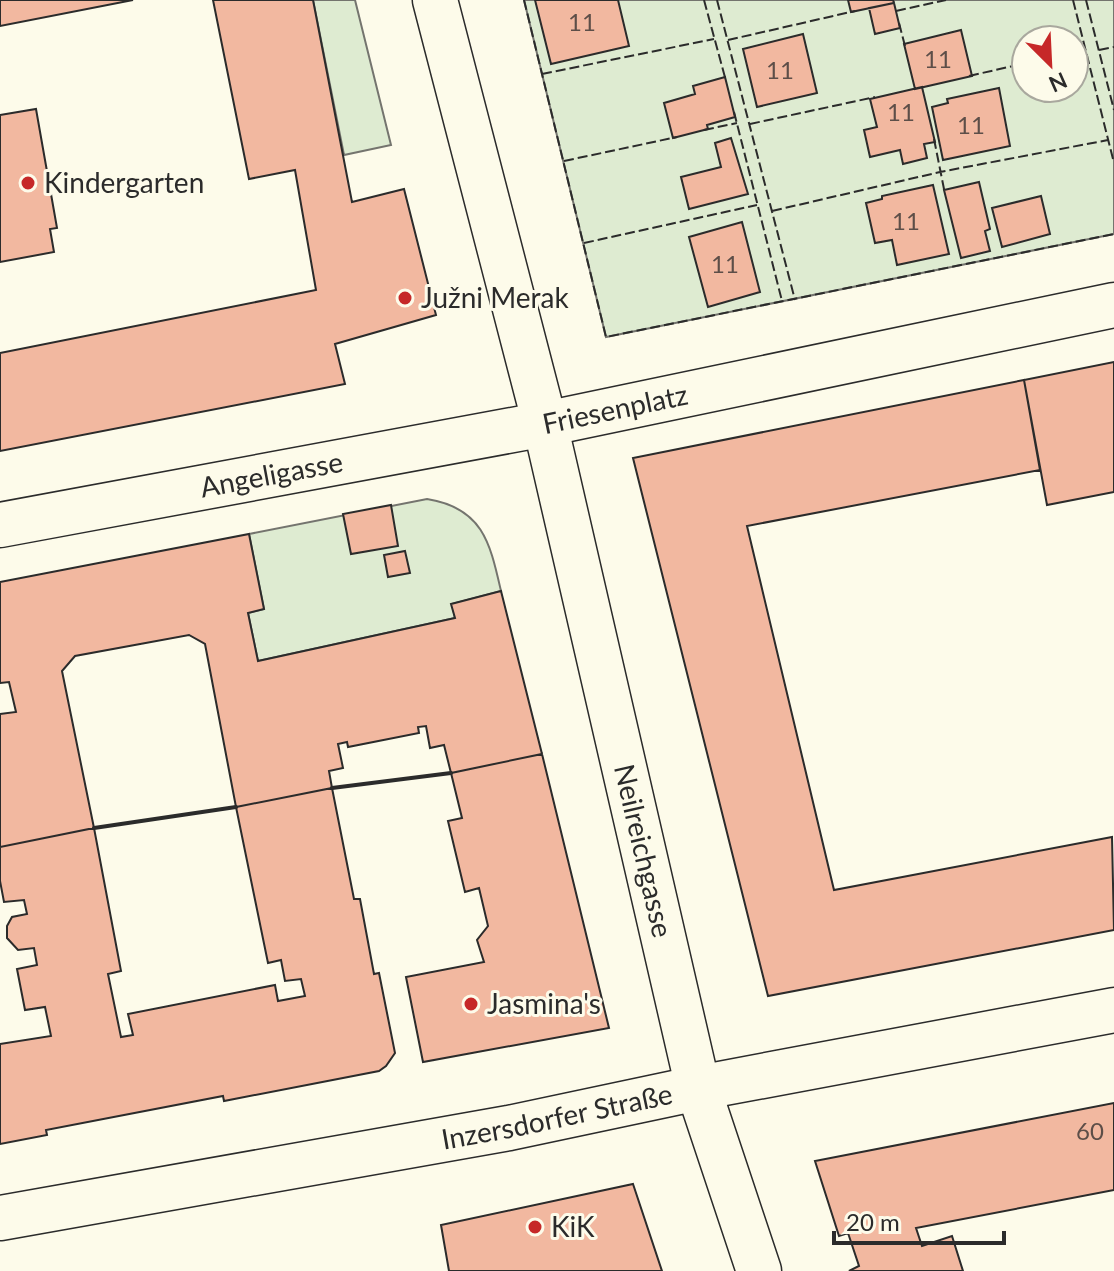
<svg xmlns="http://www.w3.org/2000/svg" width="1114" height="1271" font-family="Lato,sans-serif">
<rect width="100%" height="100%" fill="#fdfbea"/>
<path fill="#deebd1" stroke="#74746e" stroke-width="2" fill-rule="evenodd" d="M313 0H355L391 145 344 155Z
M524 0H1114V234L606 337ZM1026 40H1074V88H1026Z
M427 499C483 508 490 543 501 591L452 604 455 618 258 661 248 613 264 609 249 534Z"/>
<path fill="#f2b8a0" stroke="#2b2b2b" stroke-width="2" d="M0 0H133L0 26Z
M213 0H313L352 202 404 189 436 315 335 344 345 384 0 451V353L316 290 295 170 249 179Z
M535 0H618L629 46 551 64Z
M848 0H893L894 3 851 12Z
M894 3 900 28 875 34 869 8Z
M961 30 972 76 915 89 904 44Z
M803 34 817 93 757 107 743 49Z
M725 77 735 117 707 125 708 129 673 138 664 103 695 94 693 86Z
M922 87 935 142 924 144 927 158 903 164 900 150 870 157 864 130 877 127 870 99Z
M999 88 1010 146 943 160 932 107 948 103 947 99Z
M36 109 57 228 50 229 54 252 0 262V115Z
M731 138 748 194 689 209 681 177 721 167 715 143Z
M979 182 990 229 985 231 990 251 961 258 944 190Z
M933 185 949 254 897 265 892 240 875 243 866 203 882 199V196Z
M1041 196 1050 234 1002 247 992 208Z
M742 222 760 292 708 307 689 237Z
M1114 362V492L1047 505 1024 380Z
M1024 380 1040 470 747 526 834 890 1112 837 1114 930 768 996 633 458Z
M391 505 398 546 351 554 343 514Z
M249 534 264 609 248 613 258 661 455 618 451 604 501 591 542 754 451 773 444 745 430 748 426 726 418 727 419 733 348 747 347 742 338 744 343 768 329 771 332 788 236 807 205 644 189 635 75 656 62 671 94 828 0 847V714L16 712 9 682 0 683V582Z
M405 551 410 573 388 577 384 555Z
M542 754 609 1028 423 1062 406 977 484 962 477 940 488 926 479 888 465 892 448 821 462 818 451 773Z
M332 788 354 899H360L374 974 379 973 395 1053 386 1066 379 1071 224 1101 223 1096 46 1130 47 1135 0 1144V1044L51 1036 45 1007 25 1010 17 969 37 965 34 948 18 950 7 938V926L12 917 27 914 24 900 4 902 0 881V847L94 828 121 971 108 974 121 1037 133 1035 128 1014 275 985 278 1001 305 996 301 979 285 981 281 960 268 963 236 807Z
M1114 1103V1190L916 1228 922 1246 952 1236 963 1271H849L859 1266 848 1233 839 1236 815 1161Z
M633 1184 662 1271H449L441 1225Z"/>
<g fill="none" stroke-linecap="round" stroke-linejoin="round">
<g stroke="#2b2b2b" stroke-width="47">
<g id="minor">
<path id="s1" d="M0 525 545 424 1114 305"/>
<path d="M698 1088 1114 1010"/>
</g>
</g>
<g stroke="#2b2b2b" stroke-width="47">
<g id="tertiary">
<path id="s2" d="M435 0 545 424 698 1088 759 1271"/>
<path id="s3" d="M0 1218 509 1128 698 1088"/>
</g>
</g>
<use href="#minor" stroke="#fdfbea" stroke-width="44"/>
<use href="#tertiary" stroke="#fdfbea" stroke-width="44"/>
<path stroke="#2b2b2b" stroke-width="2" stroke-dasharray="10 4" stroke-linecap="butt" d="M524 0 606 337 1114 234
M704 0 726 81
M717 0 795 300
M1073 0 1114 163
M1086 0 1114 110
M896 11 946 0
M899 23 905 46
M728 40 855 11
M1099 50 1114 47
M1074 52 1086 49
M542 74 714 39
M969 76 1026 63
M734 112 782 301
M750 124 875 97
M704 130 737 123
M934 139 945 194
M564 161 677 137
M772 211 940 172 1108 140
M584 243 757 205"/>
<path stroke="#2b2b2b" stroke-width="4" d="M332 788 451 773
M94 828 236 807"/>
</g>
<g fill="#c62828" stroke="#fdfbea" stroke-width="3">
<circle cx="28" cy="183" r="8"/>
<circle cx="405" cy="298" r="8"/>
<circle cx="471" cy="1004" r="8"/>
<circle cx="535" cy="1227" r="8"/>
</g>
<g text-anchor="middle" stroke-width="6" stroke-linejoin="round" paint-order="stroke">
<g font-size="24" fill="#5d4e48">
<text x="582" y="31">11</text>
<text x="938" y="68">11</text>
<text x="780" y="79">11</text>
<text x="901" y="121">11</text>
<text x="971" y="134">11</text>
<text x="906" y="230">11</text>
<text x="725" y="273">11</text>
<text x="1090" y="1140">60</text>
</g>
<g font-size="28" fill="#2b2b2b" stroke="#fdfbea" text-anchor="start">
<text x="44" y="193">Kindergarten</text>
<text x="421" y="308">Južni Merak</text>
<text x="487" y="1014">Jasmina's</text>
<text x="551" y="1237">KiK</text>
</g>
<g font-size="28" fill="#2b2b2b" stroke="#fdfbea">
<text dy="10" stroke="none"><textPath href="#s1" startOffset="626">Friesenplatz</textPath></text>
<text dy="10" stroke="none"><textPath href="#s1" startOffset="276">Angeligasse</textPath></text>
<text dy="10" stroke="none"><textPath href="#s2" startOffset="876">Neilreichgasse</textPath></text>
<text dy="10" stroke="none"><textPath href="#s3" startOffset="566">Inzersdorfer Straße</textPath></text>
</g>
</g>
<g transform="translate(1050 64) rotate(156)"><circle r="38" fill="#fdfbea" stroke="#a9a89e" stroke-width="2"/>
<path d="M0-6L14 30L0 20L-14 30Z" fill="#c62828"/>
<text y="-12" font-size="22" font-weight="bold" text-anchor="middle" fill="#2b2b2b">N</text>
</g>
<path d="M834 1231v12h170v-12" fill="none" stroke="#2b2b2b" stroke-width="4"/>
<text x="846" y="1231" font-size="24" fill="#2b2b2b" stroke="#fdfbea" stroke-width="6" paint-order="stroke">20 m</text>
</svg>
